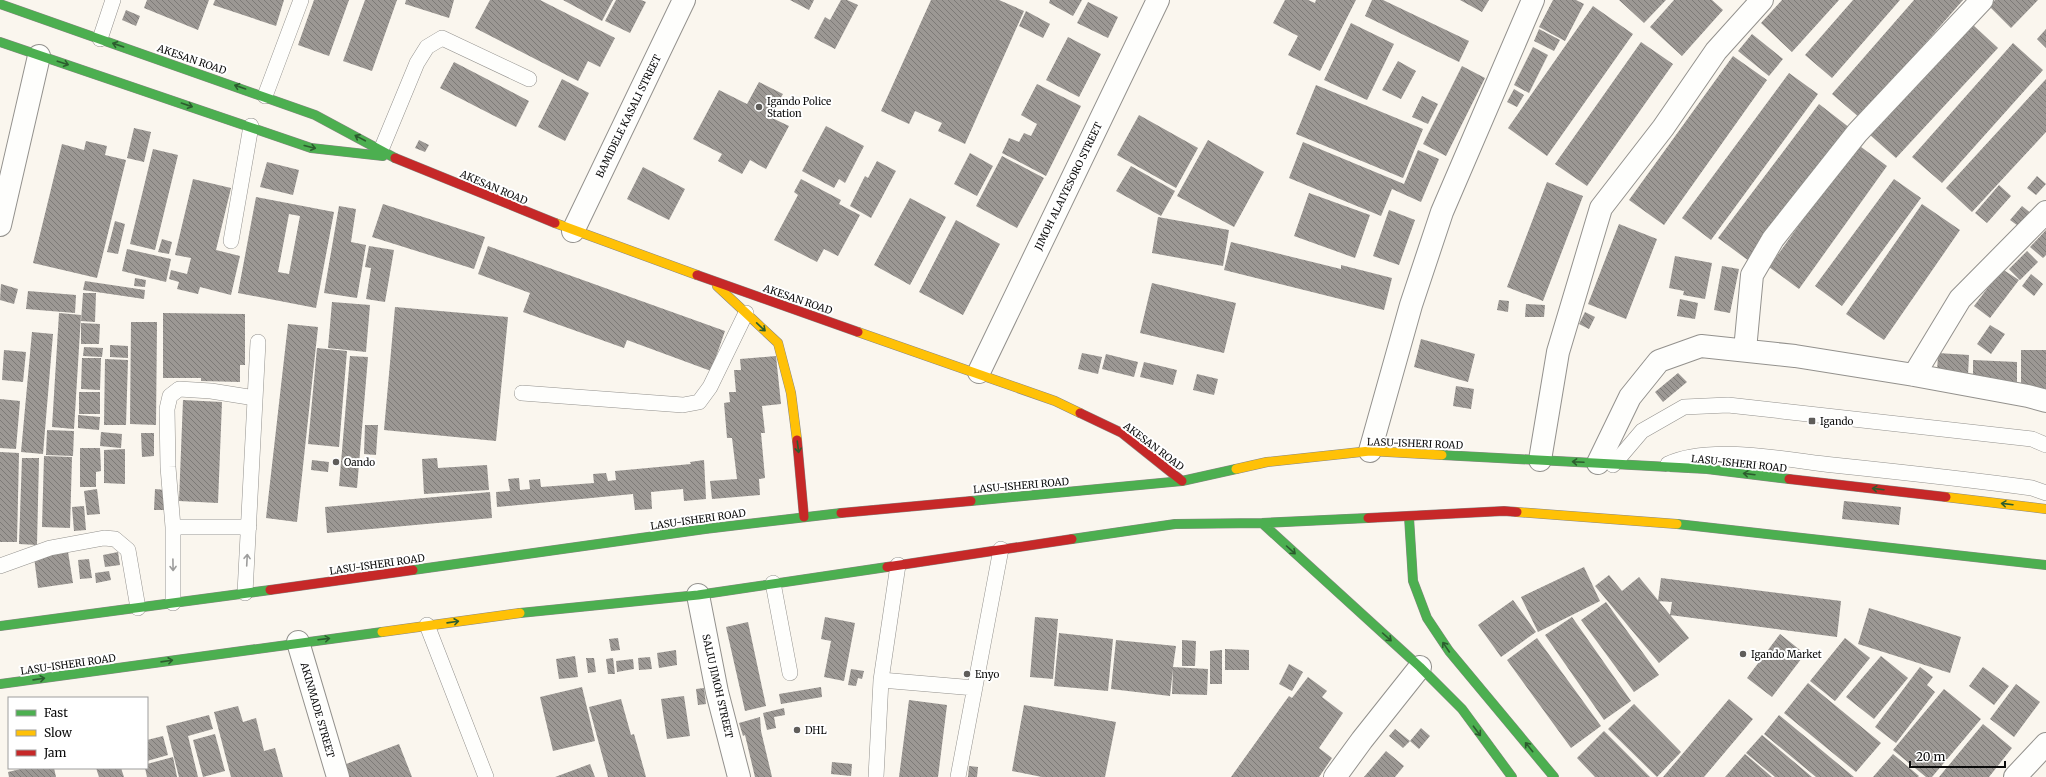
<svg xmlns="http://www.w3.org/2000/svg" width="2046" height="777" font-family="Merriweather,serif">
<defs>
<pattern id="building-back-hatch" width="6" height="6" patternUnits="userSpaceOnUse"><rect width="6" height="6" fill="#9c9894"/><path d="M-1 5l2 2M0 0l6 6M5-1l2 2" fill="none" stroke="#7d7a77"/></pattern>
</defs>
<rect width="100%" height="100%" fill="#faf6ee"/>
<path fill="url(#building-back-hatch)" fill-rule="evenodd" d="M147 0H209L198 30 144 8Z
M215 0H284L276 26 213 5Z
M314 0H349L329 56 298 45Z
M365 0H397L372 71 343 61Z
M406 0H454L449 18 405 4Z
M490 0H540L615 38 600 67 588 61 578 81 475 28Z
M563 0H613L602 21Z
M616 0H641L646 2 630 33 605 21Z
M790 0H814L809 10Z
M841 0H847L858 5 835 49 814 38 825 17 830 20Z
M931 0H999L1024 11 965 144 938 131 942 123 915 111 909 124 881 111Z
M1050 0H1082L1073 16 1049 3Z
M1285 0H1308L1315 3 1316 0H1356L1320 71 1288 55 1298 36 1273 23Z
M1372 0H1383L1469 41 1459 62 1365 16Z
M1460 0H1489L1482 12Z
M1553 0H1576L1584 4 1565 41 1539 27Z
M1619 0H1666L1644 23Z
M1674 0H1712L1723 10 1682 56 1650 27Z
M1782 0H1839L1792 52 1761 23Z
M1853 0H1900L1832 78 1805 55Z
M1914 0H1963L1860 118 1832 94Z
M1995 0H2038L2011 28 1989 6Z
M1088 2 1118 17 1108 38 1077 23Z
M1593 6 1633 34 1547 156 1508 128Z
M126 10 140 16 136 26 122 20Z
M1026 11 1050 24 1043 38 1019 26Z
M1351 23 1394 44 1367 100 1324 80Z
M1972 24 1998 48 1896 158 1869 134Z
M1539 29 1560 40 1554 51 1534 41Z
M2046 29V48L2037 39Z
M1752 34 1783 59 1769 76 1738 51Z
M1068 37 1101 54 1079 97 1046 80Z
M1641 42 1673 64 1587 186 1555 164Z
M2013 43 2043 70 1942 183 1912 157Z
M1533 47 1548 55 1529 93 1514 85Z
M1733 56 1767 80 1664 225 1629 200Z
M1398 61 1416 71 1401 99 1382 90Z
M454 62 529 101 516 127 440 88Z
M1462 66 1485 78 1446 156 1423 144Z
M1789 73 1818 94 1711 240 1682 218Z
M562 79 589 93 565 141 538 127Z
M2046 79V132L1972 212 1946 188Z
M759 82 783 94 770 117 789 126 766 169 750 160 742 174 718 161 722 154 693 139 719 90 747 104Z
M1037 84 1081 106 1046 176 1002 153 1009 138 1019 142 1024 133 1031 136 1037 124 1021 115Z
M1316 85 1423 129 1403 178 1296 134Z
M1514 89 1524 95 1517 107 1507 102Z
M1422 96 1438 104 1428 124 1412 117Z
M1819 104 1850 128 1749 261 1718 238Z
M1139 115 1198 148 1176 188 1117 155Z
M826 126 864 146 845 183 839 179 834 188 802 171Z
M134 128 151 132 144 162 127 158Z
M419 140 429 145 425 152 415 148Z
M1208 140 1264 172 1234 227 1177 196Z
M86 141 107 146 105 155 126 160 97 278 33 263 62 144 84 150Z
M1303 142 1404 184 1418 150 1439 159 1421 202 1392 189 1381 216 1289 178Z
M1857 144 1887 166 1799 289 1769 267Z
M153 149 178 155 155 250 130 244Z
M970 153 993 166 977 196 954 184Z
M1002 156 1044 178 1017 228 976 206Z
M877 161 896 171 871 218 850 206 865 176 868 178Z
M267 162 299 170 293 195 260 187Z
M1131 166 1175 191 1161 216 1116 191Z
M643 167 685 189 669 220 627 199Z
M2037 176 2046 184 2036 195 2027 188Z
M193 179 231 188 216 250 240 256 231 295 200 287 198 294 177 289 179 282 169 279 171 270 187 274 191 258 175 255Z
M801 179 841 200 839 204 860 215 838 256 824 249 817 262 774 240 798 195 794 192Z
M1894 179 1921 198 1842 306 1815 286Z
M1547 182 1583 196 1543 301 1507 287Z
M1999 185 2011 196 1987 223 1975 213Z
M1309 193 1370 215 1355 258 1294 236Z
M256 197 334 212 316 308 238 293ZM289 214 300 216 289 274 278 272Z
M910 198 946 217 910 285 874 265Z
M383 204 485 237 474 269 372 237Z
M1922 204 1960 230 1884 340 1846 314Z
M339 206 356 209 351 242 366 245 357 298 324 293Z
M2022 206 2032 214 2021 228 2010 220Z
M1389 210 1415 220 1399 265 1373 256Z
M1158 217 1229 230 1223 266 1152 253Z
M956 220 1000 244 963 315 919 292Z
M115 221 125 224 118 254 107 252Z
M1619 224 1657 239 1626 319 1588 304Z
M2046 230V255L2043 258 2030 247Z
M162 239 172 242 169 254 158 252Z
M1231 242 1341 269V265L1392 278 1384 310 1224 270Z
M369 246 394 250 385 302 366 299 371 268 365 267Z
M488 246 725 331 711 371 627 340 624 348 523 312 530 293 478 274Z
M127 249 171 259 166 282 122 271Z
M2027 251 2038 262 2020 280 2009 269Z
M1675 256 1712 263 1705 299 1683 295 1684 291 1669 288Z
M1722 266 1739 269 1730 313 1714 310Z
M2002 269 2019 280 1990 318 1974 306Z
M2031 274 2043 284 2034 296 2022 286Z
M135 278 146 280 145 287 134 286Z
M85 281 145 290 144 299 83 290Z
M1152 283 1236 303 1224 353 1140 333Z
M1 284 18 289 14 304 0 300Z
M28 291 76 295 75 313 26 309Z
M83 293H96L95 322 81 321Z
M1680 299 1698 303 1695 319 1677 316Z
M1499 300 1509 301 1508 312 1497 310Z
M332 302 370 305 366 352 328 348Z
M1526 304 1545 305 1544 317H1525Z
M395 307 508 317 496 441 384 430Z
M1585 312 1595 317 1589 329 1579 324Z
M59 313 81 315 74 429 52 427Z
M163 313 245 314V365H240V382L201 381V378H163Z
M131 322H157L156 425 130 424Z
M81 323 100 324 99 344H81Z
M288 324 318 327 297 522 266 518Z
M1990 325 2005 334 1991 354 1977 344Z
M32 332 53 334 43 454 21 452Z
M1421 339 1475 354 1468 382 1414 367Z
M110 345 128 346V358L110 357Z
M84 347 103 348 102 357 83 356Z
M317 348 347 351 339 447 308 444Z
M4 350 26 352 23 382 2 380Z
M2021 350H2046V390H2021Z
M1082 353 1102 357 1098 374 1078 369Z
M1938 353 1969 355 1968 375 1937 373Z
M1106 354 1138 362 1134 377 1102 369Z
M350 356 368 357 357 488 339 486Z
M776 356 781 404 762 406 765 433H761L765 478 759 479 760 495 712 499 710 481 737 479 732 438H727L724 403 730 402 729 392H736L734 370H741L740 359Z
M82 358H101L100 390 81 389Z
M105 359 128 360 126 425H104Z
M1973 360 2017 362V383L1973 381Z
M1144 362 1177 370 1173 385 1140 377Z
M1678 373 1687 382 1663 402 1655 392Z
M1197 374 1218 379 1214 395 1193 390Z
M1456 386 1474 389 1471 409 1453 406Z
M79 392H100V414H79Z
M0 399 20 401 16 449 0 448Z
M183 400 222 402 218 503 179 501Z
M78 415 100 417 99 430 78 428Z
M365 425H378L376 455 364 454Z
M47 430 74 431 73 456 46 455Z
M101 432 122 434 121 448 100 446Z
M141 433H154V456L142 457Z
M80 448H100L101 471 96 472V487H80Z
M125 449V484L104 483V450Z
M0 452 19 453 17 542H0Z
M44 456 72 457 70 528 42 527Z
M22 458H39L37 545 19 544Z
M437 458 438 468 487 465 489 490 424 494 422 459Z
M312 460 329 462 328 472 311 470Z
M704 460 706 499 684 501 683 489 651 492 652 509 635 510 633 494 497 507 496 492 510 491 508 479 519 478 520 490 530 489 529 480 540 479 541 487 594 483 593 474 606 473 608 481 616 480 615 471 691 464 690 462Z
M97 489 100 514 87 515 84 491Z
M155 489 165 490V510H154Z
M490 492 492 518 327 533 325 507Z
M1844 501 1901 507 1899 525 1842 519Z
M84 506 86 530 74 531 72 507Z
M68 552 73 583 38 588 34 557Z
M118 552 120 565 105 567 103 555Z
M89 559 92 578 80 579 78 560Z
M1584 567 1600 601 1538 632 1521 597Z
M109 571 111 580 96 583 95 573Z
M1609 575 1622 591 1639 577 1689 638 1659 663 1595 586Z
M1661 578 1841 601 1837 637 1670 615 1672 602 1658 601Z
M1513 600 1536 632 1501 657 1478 625Z
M1606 602 1659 675 1634 692 1581 620Z
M1869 608 1961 637 1950 673 1858 644Z
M825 617 855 623 844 681 824 677 831 641 821 639Z
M1035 617 1058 619 1053 679 1030 677Z
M1572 617 1631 701 1604 720 1545 635Z
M748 622 766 706 745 711 726 627Z
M1059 633 1113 639 1108 691 1054 686Z
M1780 634 1805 654 1772 697 1747 678Z
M618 638 620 650 611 651 609 639Z
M1537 638 1601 726 1571 748 1507 660Z
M1845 638 1870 658 1835 701 1810 681Z
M1116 640 1176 646 1173 667 1208 669 1207 695 1172 694 1173 669 1170 696 1111 689Z
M1182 640 1196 641 1195 666H1182Z
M1225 649 1249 650V670H1225Z
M676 650 677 665 659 668 657 653Z
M1222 650V684H1210V651Z
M575 656 578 677 559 679 556 659Z
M1881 656 1908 678 1874 719 1846 697Z
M650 657 652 669 639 670 638 658Z
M586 658H594L596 672 588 673Z
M613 658 615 674H608L606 659Z
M633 659 634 669 617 672 616 661Z
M1289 664 1303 672 1292 691 1279 684Z
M1920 667 1933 677 1927 685 1935 692 1896 743 1875 727Z
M1983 667 2009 686 1994 705 1969 686Z
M851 669 864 671 862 679 858 678 856 686 848 685Z
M1308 677 1327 691 1322 697 1343 713 1319 748 1332 758 1319 777H1231L1289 696 1292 698Z
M1808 683 1881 743 1856 772 1784 713Z
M2016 684 2040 702 2014 737 1990 719Z
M582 687 595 741 553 751 540 697Z
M821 687 822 697 781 704 779 694Z
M704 688 706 704 698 705 696 689Z
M1944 689 1981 719 1932 777H1926L1893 750Z
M684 696 690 736 667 739 661 699Z
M621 699 631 735 634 734 646 777H608L589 707Z
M1729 699 1753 719 1704 777H1663Z
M909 700 947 705 938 777H899Z
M1634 704 1681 752 1657 777 1608 729Z
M1024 705 1116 722 1105 777H1042L1012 771Z
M238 706 243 722 256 718 264 751 275 748 283 777H231L214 712Z
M784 708 785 715 774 717 776 728 767 730 763 713Z
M209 715 213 729 188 736 198 777H179L166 726Z
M1779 715 1854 777H1816L1764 734Z
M760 717 761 731 772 777H755L745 735 743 736 739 723Z
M1983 724 2012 748 1989 777H1939Z
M1421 728 1430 736 1419 749 1410 741Z
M1395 729 1410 741 1403 748 1389 736Z
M1604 731 1650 777H1595L1577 758Z
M215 734 225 771 203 777 193 740Z
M1762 735 1812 777H1775L1746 753Z
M163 736 168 755 147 761V740Z
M399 744 412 777H345L341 766Z
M1386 751 1404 766 1395 777H1364Z
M1745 754 1772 777H1725Z
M1893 754 1919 776 1918 777H1873Z
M173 757 177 777H147L145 768H147V764Z
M832 762 852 764 851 776 831 774Z
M590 764 595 777H555Z
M969 766 978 767 977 777H968Z
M25 768H54L56 777H9L8 772Z
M96 768H121L124 777H99Z"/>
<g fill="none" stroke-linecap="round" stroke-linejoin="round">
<g stroke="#93918d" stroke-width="16">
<path id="lane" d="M100 39 113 0
M265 96 301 0
M381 150 417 63 427 47 442 38 529 79
M231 241 251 126
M522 393 683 405 699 402 710 387 746 313
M1668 464C1709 444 1787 460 1833 465 1900 472 1966 479 2032 488L2046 493
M1613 465 1642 431 1684 407 1728 405 2032 439 2046 445
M173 527H249
M0 566 50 548 104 538 115 539 128 550 138 608
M773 583 790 673
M245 593 258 342
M173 603V527L168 467 167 409 170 396 179 389 211 391 255 398
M427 625 486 777
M881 680 975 688
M876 777 881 680 898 565
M958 777 1001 549"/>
</g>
<g stroke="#93918d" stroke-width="24">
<path id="street" d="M0 225 39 56
M573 231 684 0
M1745 350 1752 275 1773 239 1857 133 1982 0
M979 372 1158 0
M1914 375 1960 299 2046 212
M1370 451 1411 305 1442 212 1533 0
M1540 460 1558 352 1601 208 1663 128 1716 51 1762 0
M1598 463 1630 397 1659 361 1701 346 1795 356 1914 375 2028 396 2046 401
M698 595 717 692 739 777
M298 642 338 777
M1335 777 1362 740 1420 667
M2015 777 2046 744"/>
</g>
<g stroke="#898784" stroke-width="10">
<path id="fast" d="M0 4 315 115 395 158
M0 42 311 148 383 156
M1442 455 1707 469 1789 479
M971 501 1182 481 1236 469
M1409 517 1413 581 1427 618 1449 651 1554 777
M1262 523 1420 667 1462 709 1512 777
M1677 524 2046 565
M1072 539 1175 524 1262 523 1368 518
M413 570 705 529 841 513
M520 613 698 595 887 567
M0 626 270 590
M0 684 382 632"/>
</g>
<g stroke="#898784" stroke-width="10">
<path id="slow" d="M555 223 697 275
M717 286 778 343 791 393 797 440
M858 332 1055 401 1080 413
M1236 469 1267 462 1370 451 1442 455
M1946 497 2046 509
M1517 512 1677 524
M382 632 520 613"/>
</g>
<g stroke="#898784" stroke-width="10">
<path id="jam" d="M395 158 555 223
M697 275 858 332
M1080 413 1122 433 1182 481
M797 440 804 517
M1789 479 1946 497
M841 513 971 501
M1368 518 1504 511 1517 512
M887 567 1072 539
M270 590 413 570"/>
</g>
<use href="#lane" stroke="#fefefc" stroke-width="15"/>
<use href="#street" stroke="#fefefc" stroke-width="22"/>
<use href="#fast" stroke="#4caf50" stroke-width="9"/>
<use href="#slow" stroke="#ffc107" stroke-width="9"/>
<use href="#jam" stroke="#c62828" stroke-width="9"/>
</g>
<defs><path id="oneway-shaft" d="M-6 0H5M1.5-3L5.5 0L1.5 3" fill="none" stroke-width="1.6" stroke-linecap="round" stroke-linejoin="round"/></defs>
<g stroke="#2c5d2e">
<use href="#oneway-shaft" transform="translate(118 45) rotate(-161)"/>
<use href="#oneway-shaft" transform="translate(63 63) rotate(18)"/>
<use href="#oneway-shaft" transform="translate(240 87) rotate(-161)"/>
<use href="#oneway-shaft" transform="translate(187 105) rotate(19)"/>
<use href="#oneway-shaft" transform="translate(360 138) rotate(-152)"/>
<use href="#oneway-shaft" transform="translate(310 147) rotate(14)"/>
<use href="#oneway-shaft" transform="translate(761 327) rotate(43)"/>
<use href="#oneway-shaft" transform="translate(798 447) rotate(83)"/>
<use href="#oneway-shaft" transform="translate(1578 462) rotate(-177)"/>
<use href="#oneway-shaft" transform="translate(1749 474) rotate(-173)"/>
<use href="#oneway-shaft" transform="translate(1878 489) rotate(-173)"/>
<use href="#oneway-shaft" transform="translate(2007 504) rotate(-173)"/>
<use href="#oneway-shaft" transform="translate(1291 550) rotate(42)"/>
<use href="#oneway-shaft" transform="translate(453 622) rotate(-8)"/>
<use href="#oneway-shaft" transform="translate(1387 637) rotate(42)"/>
<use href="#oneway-shaft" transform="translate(324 639) rotate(-7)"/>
<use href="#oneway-shaft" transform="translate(1446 647) rotate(-124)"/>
<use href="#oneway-shaft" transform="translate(167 661) rotate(-8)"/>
<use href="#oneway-shaft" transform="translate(39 679) rotate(-8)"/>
<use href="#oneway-shaft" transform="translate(1477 731) rotate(53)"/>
<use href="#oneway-shaft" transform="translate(1529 747) rotate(-129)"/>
</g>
<g stroke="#9d9d9c">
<use href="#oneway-shaft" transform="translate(247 560) rotate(-87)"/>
<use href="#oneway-shaft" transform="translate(173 565) rotate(89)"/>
</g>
<g fill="#5f5d5a" stroke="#fff" stroke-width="1.5">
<circle cx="759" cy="107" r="4"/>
<rect x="1808" y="417" width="8" height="8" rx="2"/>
<circle cx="336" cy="462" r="4"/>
<circle cx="1743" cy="654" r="4"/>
<circle cx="967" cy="674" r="4"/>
<circle cx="797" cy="730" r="4"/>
</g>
<g text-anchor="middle" stroke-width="4" stroke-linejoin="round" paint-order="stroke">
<g font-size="10" fill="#0b0b0b" stroke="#fff">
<text transform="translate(192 59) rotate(19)" y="4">AKESAN ROAD</text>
<text transform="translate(628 116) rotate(-64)" y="4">BAMIDELE KASALI STREET</text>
<text transform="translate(1068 186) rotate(-64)" y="4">JIMOH ALAIYESORO STREET</text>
<text transform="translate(494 187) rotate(23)" y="4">AKESAN ROAD</text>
<text transform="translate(798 299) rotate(19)" y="4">AKESAN ROAD</text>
<text transform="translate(1415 443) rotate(2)" y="4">LASU-ISHERI ROAD</text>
<text transform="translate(1154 446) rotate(37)" y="4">AKESAN ROAD</text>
<text transform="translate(1739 463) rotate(6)" y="4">LASU-ISHERI ROAD</text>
<text transform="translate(1021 485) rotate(-5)" y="4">LASU-ISHERI ROAD</text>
<text transform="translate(698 519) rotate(-8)" y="4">LASU-ISHERI ROAD</text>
<text transform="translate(377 564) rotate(-8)" y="4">LASU-ISHERI ROAD</text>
<text transform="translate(68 664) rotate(-8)" y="4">LASU-ISHERI ROAD</text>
<text transform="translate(718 686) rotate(77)" y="4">SALIU JIMOH STREET</text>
<text transform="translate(318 710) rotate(74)" y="4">AKINMADE STREET</text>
</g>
<g font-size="10" fill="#0b0b0b" stroke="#fff" text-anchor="start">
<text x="767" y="105">Igando Police<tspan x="767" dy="12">Station</tspan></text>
<text x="1820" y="425">Igando</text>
<text x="344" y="466">Oando</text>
<text x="1751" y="658">Igando Market</text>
<text x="975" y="678">Enyo</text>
<text x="805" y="734">DHL</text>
</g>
</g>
<rect x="8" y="697" width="140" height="72" fill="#ffffff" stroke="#9d9d9d"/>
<rect x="16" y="710" width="20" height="6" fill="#4caf50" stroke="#9d9d9d"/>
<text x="44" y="717" font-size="12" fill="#0b0b0b">Fast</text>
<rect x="16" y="730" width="20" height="6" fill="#ffc107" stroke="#9d9d9d"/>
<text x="44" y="737" font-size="12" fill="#0b0b0b">Slow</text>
<rect x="16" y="750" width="20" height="6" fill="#c62828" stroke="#9d9d9d"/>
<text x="44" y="757" font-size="12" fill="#0b0b0b">Jam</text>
<path d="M1910 761v6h95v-6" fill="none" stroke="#0b0b0b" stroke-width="2"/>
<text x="1916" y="761" font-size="12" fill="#0b0b0b" stroke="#ffffff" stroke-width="3" paint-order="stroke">20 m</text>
</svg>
